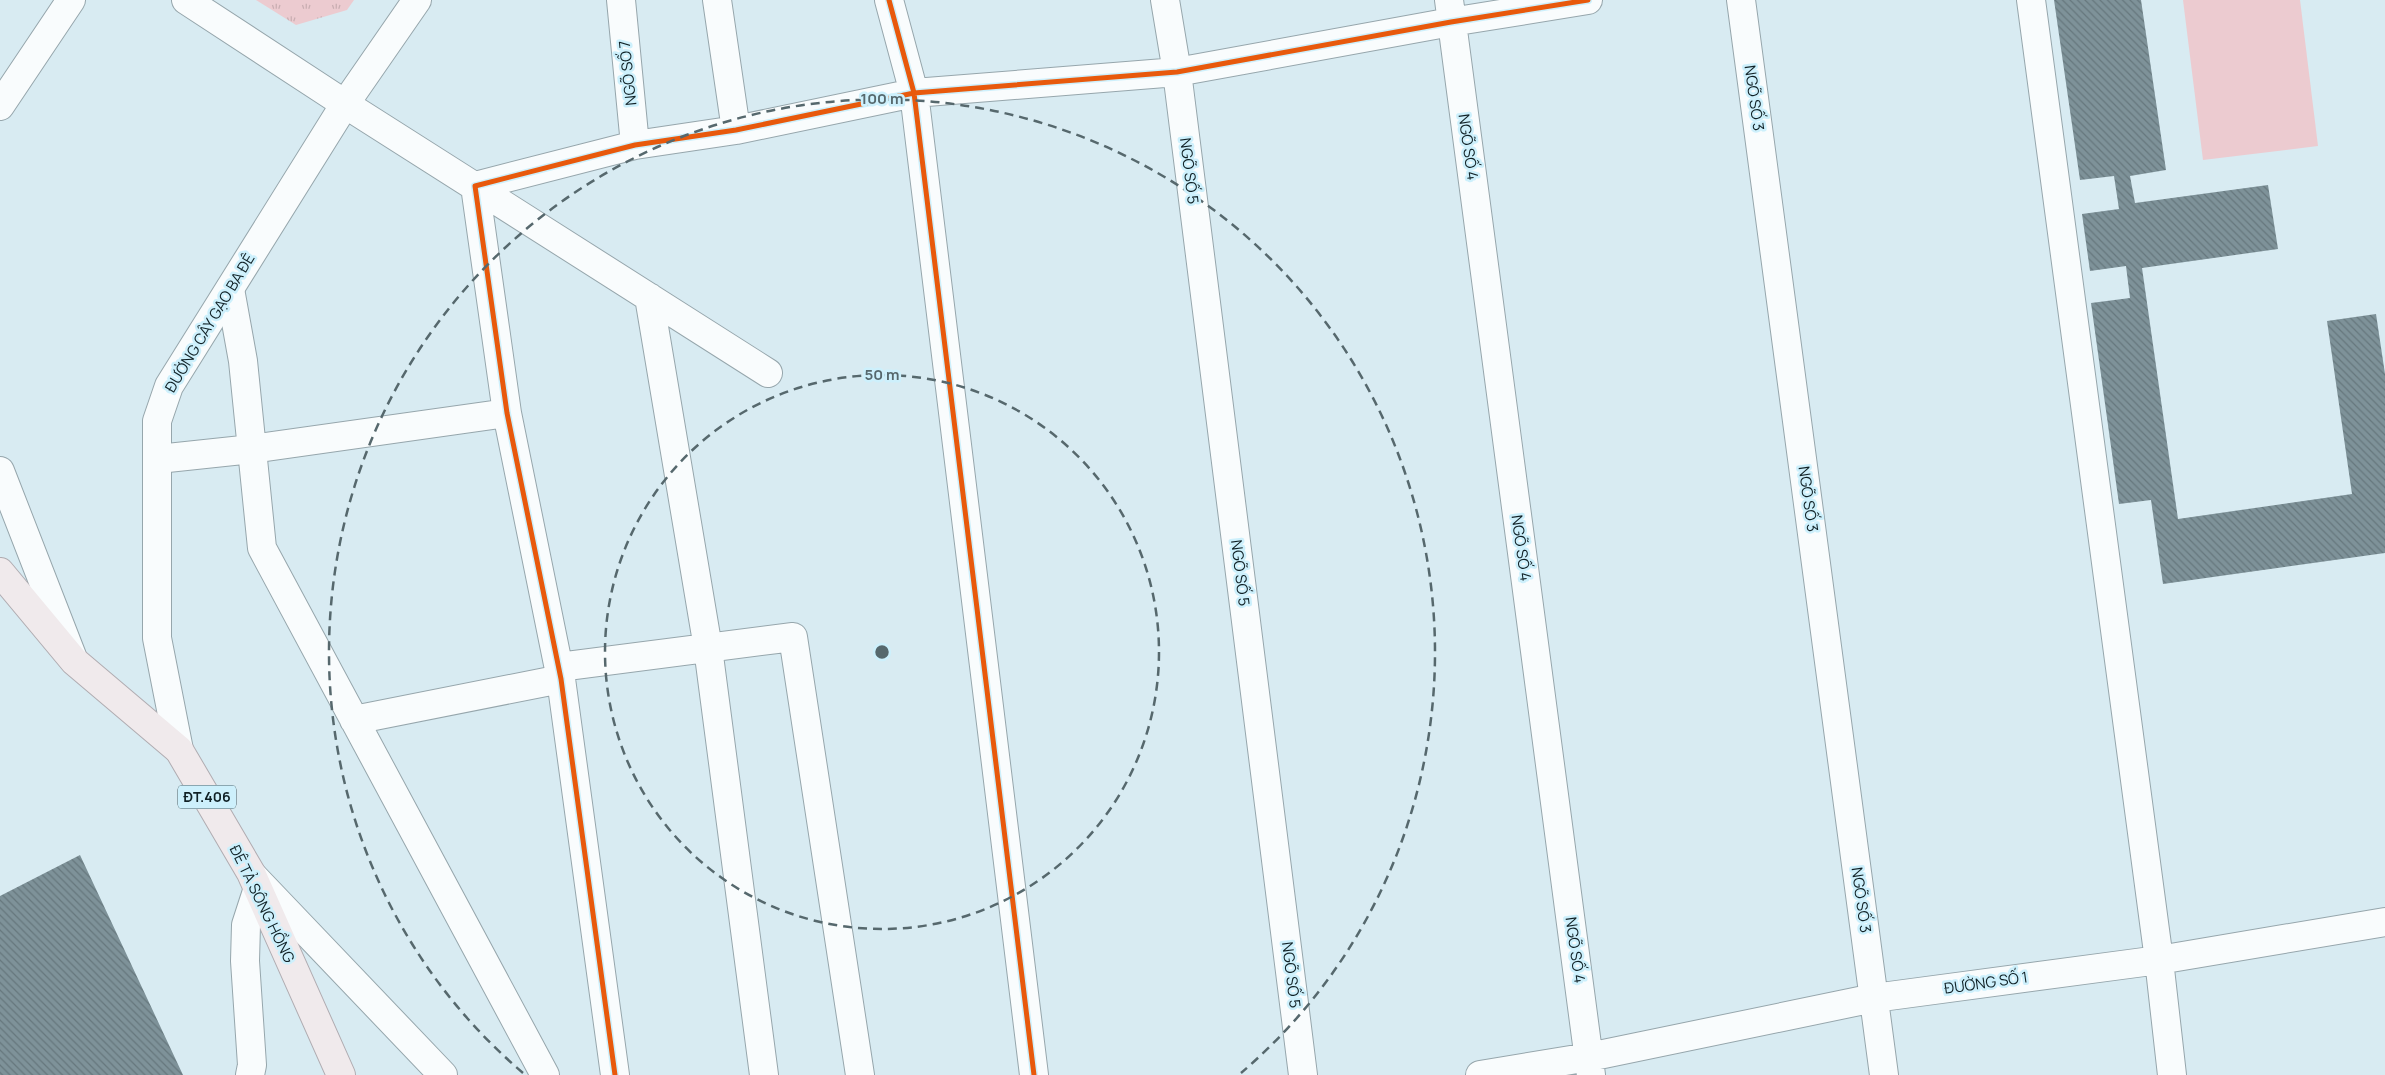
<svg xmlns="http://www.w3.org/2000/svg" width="2385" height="1075" font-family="Manrope,sans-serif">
<defs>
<pattern id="grass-tufts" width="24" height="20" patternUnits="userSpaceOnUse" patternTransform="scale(1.25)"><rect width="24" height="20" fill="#eccbd0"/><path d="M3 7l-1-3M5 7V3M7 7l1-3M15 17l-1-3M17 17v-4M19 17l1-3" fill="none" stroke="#c9aeb2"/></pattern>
<pattern id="building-back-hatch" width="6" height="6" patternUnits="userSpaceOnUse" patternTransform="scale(1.25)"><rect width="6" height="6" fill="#7e9299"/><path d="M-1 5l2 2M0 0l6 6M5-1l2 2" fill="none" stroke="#66777d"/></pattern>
</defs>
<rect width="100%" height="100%" fill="#d8ebf2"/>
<path fill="url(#grass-tufts)" d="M256 0H354L347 10 296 25Z"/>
<path fill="#eccbd0" d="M2183 0H2300L2318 146 2203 160Z"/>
<path fill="url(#building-back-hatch)" d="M2054 0H2141L2166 170 2130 176 2135 203 2268 185 2278 249 2142 268 2178 519 2352 494 2327 321 2376 314 2385 374V553L2163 584 2151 500 2119 504 2091 303 2130 298 2126 266 2090 271 2082 214 2119 209 2114 176 2080 180Z
M80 855 183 1075H0V896Z"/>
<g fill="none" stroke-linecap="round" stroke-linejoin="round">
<g stroke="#96a6ac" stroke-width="30">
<path id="minor" d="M186 0 345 104 768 373
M621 0 635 145
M717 0 736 130
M889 0 914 93 1034 1075
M1165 0 1177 72 1303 1075
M1449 0 1591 1075
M1741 0 1884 1075
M2031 0 2159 960 2172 1075
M230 289 243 361 262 548 545 1075
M649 297 708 648 764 1075
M158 459 252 449 507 413
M559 667 793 637 860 1075
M354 720 561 679
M253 876 443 1075
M250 1075 252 1065 245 961 246 925 258 888
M615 1075 561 679 507 413 475 186 635 145 736 130 914 93 1177 72 1451 22 1588 0
M1480 1075 1589 1057 1874 998 2159 960 2385 922"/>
</g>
<g stroke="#96a6ac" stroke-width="30">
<path id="tertiary" d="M0 106 71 0
M0 471 72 656
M179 750 157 638V421L169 386 345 104 417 0"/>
</g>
<g stroke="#b0acb1" stroke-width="30">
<path id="primary" d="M0 572 74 661 179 750 251 873 341 1075"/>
</g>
<use href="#minor" stroke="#f9fcfd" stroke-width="28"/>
<use href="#tertiary" stroke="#f9fcfd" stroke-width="28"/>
<use href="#primary" stroke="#f0eaec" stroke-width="28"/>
<g stroke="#cdf0fc" stroke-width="8">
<path id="cycleway" d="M889 0 914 93 1034 1075
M615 1075 561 679 507 413 475 186 635 145 736 130 914 93 1177 72 1451 22 1588 0"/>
</g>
<use href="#cycleway" stroke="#e8590c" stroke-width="5"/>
</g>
<g fill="none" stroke="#56686d" stroke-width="2.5" stroke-dasharray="9 6">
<circle cx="882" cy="652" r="277"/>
<path d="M523 1073A553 553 0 1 1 1241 1073"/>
</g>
<g text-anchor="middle" stroke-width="5" stroke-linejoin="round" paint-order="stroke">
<rect fill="#cdf0fc" stroke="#495f66" stroke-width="1" x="178" y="785.5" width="58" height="23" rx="4"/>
<g font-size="14" font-weight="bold" fill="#102126">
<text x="207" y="802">ĐT.406</text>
</g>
<g font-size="15" fill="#102126" stroke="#cdf0fc">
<text transform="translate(628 73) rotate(-96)" y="5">NGÕ SỐ 7</text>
<text transform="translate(1754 98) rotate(82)" y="5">NGÕ SỐ 3</text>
<text transform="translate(1468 147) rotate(82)" y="5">NGÕ SỐ 4</text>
<text transform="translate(1189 171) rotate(83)" y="5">NGÕ SỐ 5</text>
<text transform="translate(210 323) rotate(-59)" y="5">ĐƯỜNG CÂY GẠO BA ĐÊ</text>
<text transform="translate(1808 499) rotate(82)" y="5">NGÕ SỐ 3</text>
<text transform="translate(1521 548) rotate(82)" y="5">NGÕ SỐ 4</text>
<text transform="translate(1240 573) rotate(83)" y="5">NGÕ SỐ 5</text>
<text transform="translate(1861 900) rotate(82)" y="5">NGÕ SỐ 3</text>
<text transform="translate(262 904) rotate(64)" y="5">ĐÊ TẢ SÔNG HỒNG</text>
<text transform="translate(1575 950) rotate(82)" y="5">NGÕ SỐ 4</text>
<text transform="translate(1291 975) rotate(83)" y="5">NGÕ SỐ 5</text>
<text transform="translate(1986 983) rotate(-8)" y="5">ĐƯỜNG SỐ 1</text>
</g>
</g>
<circle cx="882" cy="652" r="8" fill="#56686d" stroke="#cdf0fc" stroke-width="2.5"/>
<g font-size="15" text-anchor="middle" font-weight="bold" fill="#56686d" stroke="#cdf0fc" stroke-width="5" stroke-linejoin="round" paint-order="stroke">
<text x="882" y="104">100 m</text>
<text x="882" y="380">50 m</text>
</g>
</svg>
